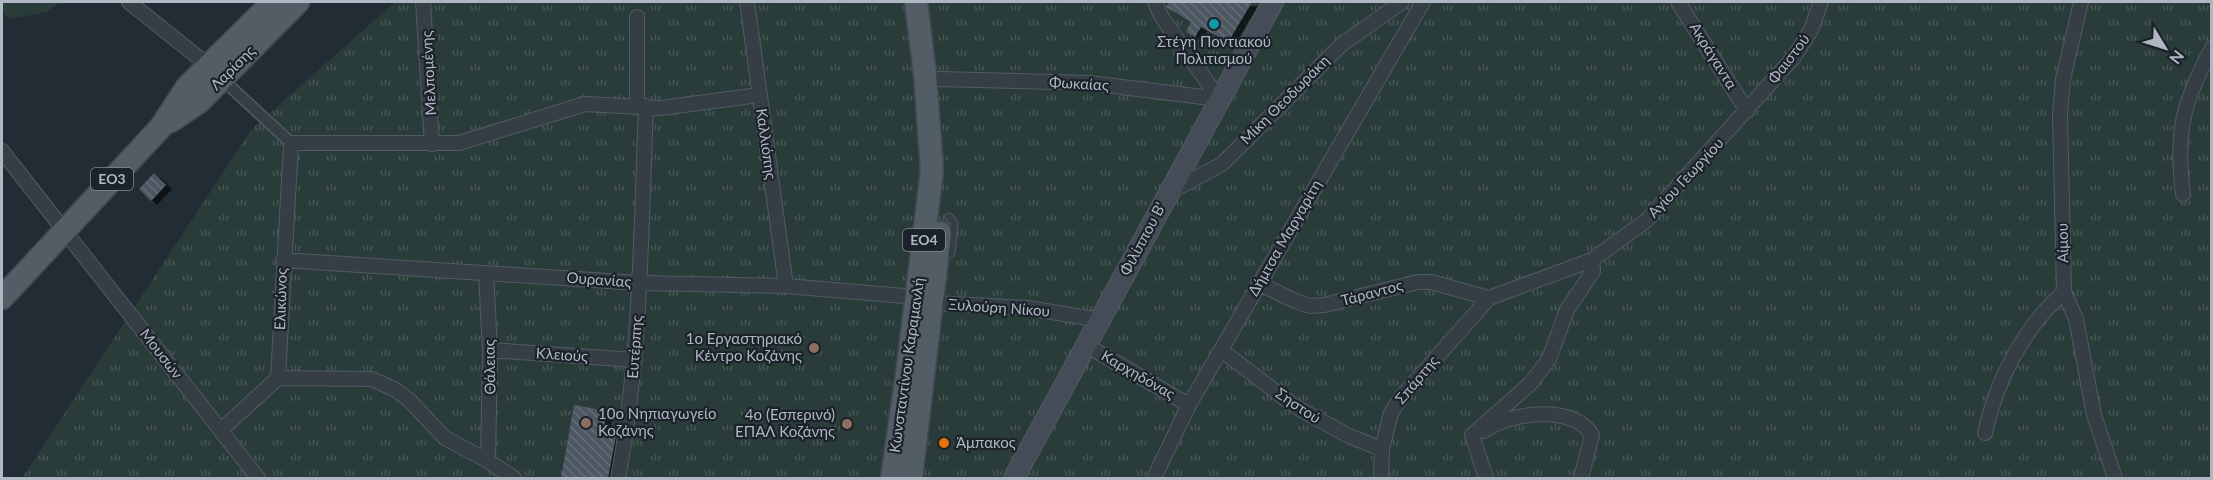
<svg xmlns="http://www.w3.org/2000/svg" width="2213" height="480" font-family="Lato,sans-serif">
<defs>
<pattern id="park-tufts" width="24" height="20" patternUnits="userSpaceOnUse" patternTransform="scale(1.5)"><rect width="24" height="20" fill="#2a3c3a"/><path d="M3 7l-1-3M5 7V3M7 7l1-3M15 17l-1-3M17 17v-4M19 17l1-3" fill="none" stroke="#465655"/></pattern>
<pattern id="building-back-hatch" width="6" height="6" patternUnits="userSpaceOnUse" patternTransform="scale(1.5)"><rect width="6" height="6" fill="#4d5863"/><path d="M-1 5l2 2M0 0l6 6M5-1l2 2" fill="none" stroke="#646e78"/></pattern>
<filter id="shadow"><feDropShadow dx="6" dy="4" stdDeviation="0" flood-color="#0009"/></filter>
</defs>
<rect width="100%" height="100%" fill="#222c34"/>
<path fill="#2a3c3a" d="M2 2H60L47 12 10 19 2 12Z"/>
<path fill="url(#park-tufts)" d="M395 2H2211V478H22L251 130Z"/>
<path fill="url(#building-back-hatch)" filter="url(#shadow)" d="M1169 2H1252L1228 42 1201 27 1195 37 1186 32 1191 22 1166 7Z
M154 173 166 185 151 201 139 189Z
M574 405 607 411 604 428 617 430 608 478H561Z"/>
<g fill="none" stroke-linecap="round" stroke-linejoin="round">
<g stroke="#525b63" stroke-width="9">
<path id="service" d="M945 257 951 253 954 223 949 217"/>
</g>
<g stroke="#525b63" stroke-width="13">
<path id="pedestrian" d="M222 79 291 143"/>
</g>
<g stroke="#525b63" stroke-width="16">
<path id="minor" d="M129 2 209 66
M423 2 432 144
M747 2 786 286
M1155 2 1161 16 1219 99
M1678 2 1747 111
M2081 2 2063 79 2060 114 2064 292 2076 319 2094 415 2115 478
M637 17V105
M938 79 1089 83 1219 99
M2 151 258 478
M1168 193 1222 164 1341 45 1402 2
M2183 194C2175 131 2183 103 2212 48
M283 260 639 283 786 286 916 297
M486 273 490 350 488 461
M1258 283 1295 301 1310 306 1324 305 1418 282H1431L1489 298
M933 303 1028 308 1100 320
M1086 345 1189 405
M490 350 635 360
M1221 350 1296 407 1349 436 1382 449
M278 378 372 379 396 390 410 401 445 438 488 461 514 478
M221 430 278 378 291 143H459L585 104 661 108 759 95
M1484 431C1509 412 1574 404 1592 435L1581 478
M1985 433C1996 381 2024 327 2064 292
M618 478C641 356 641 231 646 106
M1154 478 1189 405 1423 2
M1381 478 1382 449 1391 413 1403 395 1489 298 1592 260 1647 220 1794 57 1811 30 1821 2
M1486 478 1472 435 1530 384 1549 359 1567 310 1593 271 1592 260"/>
</g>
<g stroke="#525b63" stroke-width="22">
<path id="secondary" d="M1014 478 1273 2"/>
</g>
<g stroke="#414952" stroke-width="25">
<path id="primary" d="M171 121 199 102 298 2
M2 298 161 127 187 87 273 2
M892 478 907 374 932 170 925 74 916 2
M911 478 940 233"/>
</g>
<use href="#service" stroke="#353d45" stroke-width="7"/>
<use href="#pedestrian" stroke="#353d45" stroke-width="10"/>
<use href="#minor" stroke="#353d45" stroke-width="14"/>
<use href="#secondary" stroke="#444d57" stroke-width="20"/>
<use href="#primary" stroke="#535d65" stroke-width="22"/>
</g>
<circle fill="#0f9aa8" stroke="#1b2229" stroke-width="2" cx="1214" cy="24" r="6"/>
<g fill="#8d6e63" stroke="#1b2229" stroke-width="2">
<circle cx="814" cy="348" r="6"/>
<circle cx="586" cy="423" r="6"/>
<circle cx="847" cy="424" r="6"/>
</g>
<circle fill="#e8710a" stroke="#1b2229" stroke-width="2" cx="944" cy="443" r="6"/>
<g text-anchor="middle" stroke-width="4.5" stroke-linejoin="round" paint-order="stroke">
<g fill="#1b2229" stroke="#838b94" stroke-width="1.5">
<rect x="91" y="168" width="42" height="22" rx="4.5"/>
<rect x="903" y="229" width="42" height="22" rx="4.5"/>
</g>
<g font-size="14" font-weight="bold" fill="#afb8c2">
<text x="112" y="184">ΕΟ3</text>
<text x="924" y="245">ΕΟ4</text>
</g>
<g font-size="15" fill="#afb8c2" stroke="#1b2229" text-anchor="end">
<text x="1214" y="47" text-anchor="middle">Στέγη Ποντιακού<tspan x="1214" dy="17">Πολιτισμού</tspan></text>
<text x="802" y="344">1ο Εργαστηριακό<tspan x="802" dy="17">Κέντρο Κοζάνης</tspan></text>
<text x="598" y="419" text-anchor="start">10ο Νηπιαγωγείο<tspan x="598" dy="17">Κοζάνης</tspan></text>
<text x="835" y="420">4ο (Εσπερινό)<tspan x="835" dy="17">ΕΠΑΛ Κοζάνης</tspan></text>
<text x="956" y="448" text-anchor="start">Άμπακος</text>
</g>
<g font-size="15" fill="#afb8c2" stroke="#1b2229">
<text transform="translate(1713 56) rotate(58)" y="5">Ακράγαντα</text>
<text transform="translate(1789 59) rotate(-53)" y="5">Φαιστού</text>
<text transform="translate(233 68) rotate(-45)" y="5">Λαρίσης</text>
<text transform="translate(429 73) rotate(-93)" y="5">Μελπομένης</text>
<text transform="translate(1079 84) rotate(3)" y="5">Φωκαίας</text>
<text transform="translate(1285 100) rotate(-45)" y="5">Μίκη Θεοδωράκη</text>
<text transform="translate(766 144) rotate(82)" y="5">Καλλιόπης</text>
<text transform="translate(1686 178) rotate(-47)" y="5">Αγίου Γεωργίου</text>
<text transform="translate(1285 238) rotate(-60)" y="5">Δήμτσα Μαργαρίτη</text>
<text transform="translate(1143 239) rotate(-62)" y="5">Φιλίππου Β'</text>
<text transform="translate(2063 243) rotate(-91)" y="5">Αίμου</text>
<text transform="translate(599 280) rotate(4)" y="5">Ουρανίας</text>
<text transform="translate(1372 293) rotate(-15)" y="5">Τάραντος</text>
<text transform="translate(281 299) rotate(-88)" y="5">Ελικώνος</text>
<text transform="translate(999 308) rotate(4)" y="5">Ξυλούρη Νίκου</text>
<text transform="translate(635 347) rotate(-86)" y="5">Ευτέρπης</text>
<text transform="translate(161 354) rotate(52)" y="5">Μουσών</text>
<text transform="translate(562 355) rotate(4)" y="5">Κλειούς</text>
<text transform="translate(907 365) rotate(-82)" y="5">Κωνσταντίνου Καραμανλή</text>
<text transform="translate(490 367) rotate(-91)" y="5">Θάλειας</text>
<text transform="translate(1138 375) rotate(30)" y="5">Καρχηδόνας</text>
<text transform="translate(1417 380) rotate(-50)" y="5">Σπάρτης</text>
<text transform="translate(1298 406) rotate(34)" y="5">Σηστού</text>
</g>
</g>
<rect width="2213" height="480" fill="none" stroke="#afb8c2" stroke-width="6"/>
<g transform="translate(2165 48) rotate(128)" stroke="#1b2229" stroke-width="4.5" paint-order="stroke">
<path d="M0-4.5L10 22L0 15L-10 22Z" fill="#afb8c2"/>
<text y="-9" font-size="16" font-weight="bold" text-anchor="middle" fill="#afb8c2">N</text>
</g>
</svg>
